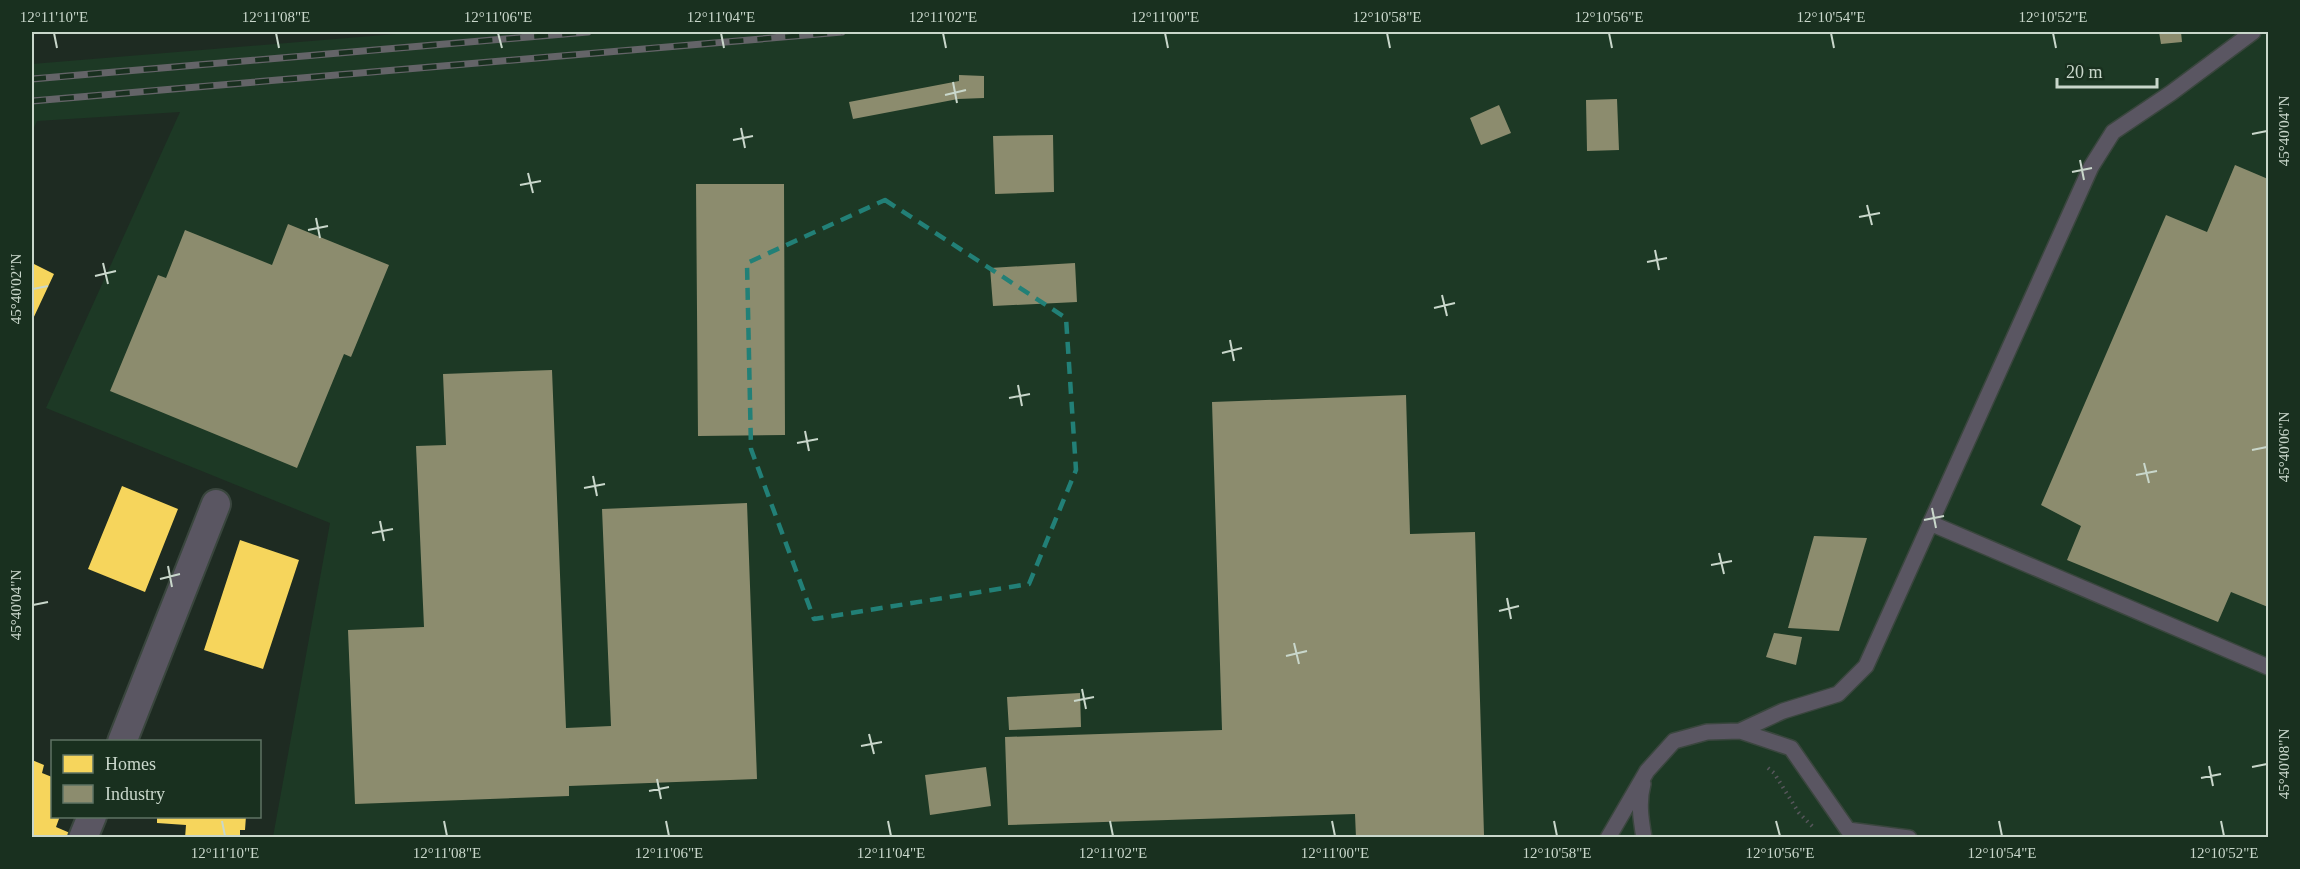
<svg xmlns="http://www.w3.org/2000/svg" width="2300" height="869" font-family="Georgia,serif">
<rect width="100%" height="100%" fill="#1e2b22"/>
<path fill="#1d3925" d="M420 32H2268V837H273L330 523 46 408 180 112 37 121 32 132V64Z"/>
<path fill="#f6d55c" d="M32 263 54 274 32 321Z
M122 486 178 509 145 592 88 569Z
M240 540 299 560 263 669 204 650Z
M32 760 44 765 42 773 52 777V816H60L56 827 70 833 68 838H32Z
M157 816H246L245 830H240V838H185L186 825 157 823Z"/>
<path fill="#8c8c6e" d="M2159 32H2181L2182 42 2161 44Z
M959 75 984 76V98L958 99 853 119 849 102 959 81Z
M1617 99 1619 150 1587 151 1586 100Z
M1499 105 1511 133 1481 145 1470 118Z
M1053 135 1054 192 995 194 993 136Z
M2235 165 2268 179V607L2231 592 2218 622 2067 560 2081 526 2041 505 2166 215 2207 232Z
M696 184H784L785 435 698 436Z
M288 224 389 265 351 357 344 354 297 468 110 391 158 275 166 278 185 230 272 265Z
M1075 263 1077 302 993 306 990 268Z
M552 370 566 728 611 726 602 509 747 503 757 779 569 786V796L355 804 348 630 424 627 416 446 446 445 443 374Z
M1406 395 1410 534 1475 532 1484 835 1356 838 1355 814 1008 825 1005 737 1222 730 1212 402Z
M1814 536 1867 538 1839 631 1788 628Z
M1774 633 1802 637 1796 665 1766 657Z
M1080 693 1081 727 1009 730 1007 697Z
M986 767 991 806 930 815 925 775Z"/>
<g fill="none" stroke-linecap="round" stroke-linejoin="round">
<g stroke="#3a463e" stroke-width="18">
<path id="service" d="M1930 523 2268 667
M1740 731 1783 711 1838 694 1866 666 2091 167 2113 132 2171 93 2253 32
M1643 784C1638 802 1641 820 1644 838
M1608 838 1647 771 1674 741 1707 732 1740 731 1791 748 1848 830 1909 838"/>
</g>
<g stroke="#3a463e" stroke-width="32">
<path id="minor" d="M122 742 216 504
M83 838 92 816"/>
</g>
<path stroke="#56565b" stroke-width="4" stroke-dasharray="1.5 4.5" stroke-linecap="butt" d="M1768 768 1774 773 1799 813 1814 828"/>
<use href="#service" stroke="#5a5662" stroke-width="15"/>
<use href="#minor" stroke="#5a5662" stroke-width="28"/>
<g stroke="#646468" stroke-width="7">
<path id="rail" d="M32 79 588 32
M32 101 842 32"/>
</g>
<use href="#rail" stroke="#19301f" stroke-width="4.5" stroke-dasharray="14" stroke-linecap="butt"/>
</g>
<path fill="none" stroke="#228077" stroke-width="4.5" stroke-dasharray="12 8" stroke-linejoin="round" d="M885 200 1066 318 1076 470 1029 584 814 619 751 449 747 263Z"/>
<path fill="none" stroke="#c9d7cb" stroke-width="2" d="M54 33 57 48M276 33 279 48M498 33 502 48M721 33 724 48M943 33 946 48M1165 33 1168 48M1387 33 1390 48M1609 33 1612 48M1831 33 1834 48M2053 33 2056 48M953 82 957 103M945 95 966 90M741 128 745 148M2252 134 2267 131M733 140 753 136M2080 160 2084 180M2072 172 2092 168M528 173 533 193M520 185 541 181M1867 205 1872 225M1859 217 1880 213M316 218 320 238M308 230 328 226M1655 250 1659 270M1647 262 1667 258M103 263 108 284M95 276 116 271M33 289 48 286M1442 295 1447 316M1434 308 1455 303M1230 340 1234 361M1222 353 1242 348M1018 385 1022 406M1009 398 1030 394M805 431 809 451M797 443 818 439M2252 450 2267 447M2144 463 2149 483M2136 475 2157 471M593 476 597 496M584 488 605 484M1932 508 1936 528M1924 520 1944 516M380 521 384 541M372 533 393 529M1719 553 1724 574M1711 565 1732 561M168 566 172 587M160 579 180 574M1507 598 1511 619M33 605 48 602M1499 611 1519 606M1294 643 1299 664M1286 656 1307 651M1082 689 1086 709M1074 701 1094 697M869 734 874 754M861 746 882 742M2209 766 2213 786M2252 767 2267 764M2201 778 2221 774M657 779 661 799M649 791 669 787M222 821 225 836M444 821 447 836M666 821 669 836M888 821 891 836M1110 821 1113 836M1332 821 1335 836M1554 821 1557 836M1776 821 1780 836M1999 821 2002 836M2221 821 2224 836"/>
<rect width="2300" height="869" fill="none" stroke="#19301f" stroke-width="66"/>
<rect x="51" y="740" width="210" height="78" fill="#19301f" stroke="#5f7364" stroke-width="1.5"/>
<rect x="63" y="755" width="30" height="18" fill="#f6d55c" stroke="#5f7364" stroke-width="1.5"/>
<text x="105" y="770" font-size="18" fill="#c9d7cb">Homes</text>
<rect x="63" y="785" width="30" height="18" fill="#8c8c6e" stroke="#5f7364" stroke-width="1.5"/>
<text x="105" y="800" font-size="18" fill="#c9d7cb">Industry</text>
<path d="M2057 78v9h100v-9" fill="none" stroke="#c9d7cb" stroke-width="3"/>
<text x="2066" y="78" font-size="18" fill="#c9d7cb" stroke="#19301f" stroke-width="4.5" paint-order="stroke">20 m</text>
<rect x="33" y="33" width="2234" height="803" fill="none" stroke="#c9d7cb" stroke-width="2"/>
<g font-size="15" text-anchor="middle" fill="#c9d7cb">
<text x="54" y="22">12°11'10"E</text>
<text x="276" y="22">12°11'08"E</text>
<text x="498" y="22">12°11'06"E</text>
<text x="721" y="22">12°11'04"E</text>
<text x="943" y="22">12°11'02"E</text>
<text x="1165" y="22">12°11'00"E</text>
<text x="1387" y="22">12°10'58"E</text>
<text x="1609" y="22">12°10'56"E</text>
<text x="1831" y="22">12°10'54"E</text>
<text x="2053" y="22">12°10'52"E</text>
<text transform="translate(2284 131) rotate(-90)" y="5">45°40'04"N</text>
<text transform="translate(16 289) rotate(-90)" y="5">45°40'02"N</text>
<text transform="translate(2284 447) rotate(-90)" y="5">45°40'06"N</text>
<text transform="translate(16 605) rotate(-90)" y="5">45°40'04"N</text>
<text transform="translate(2284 764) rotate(-90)" y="5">45°40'08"N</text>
<text x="225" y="858">12°11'10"E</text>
<text x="447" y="858">12°11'08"E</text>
<text x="669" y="858">12°11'06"E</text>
<text x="891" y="858">12°11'04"E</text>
<text x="1113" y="858">12°11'02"E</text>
<text x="1335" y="858">12°11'00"E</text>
<text x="1557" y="858">12°10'58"E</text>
<text x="1780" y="858">12°10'56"E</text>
<text x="2002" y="858">12°10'54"E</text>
<text x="2224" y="858">12°10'52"E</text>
</g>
</svg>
